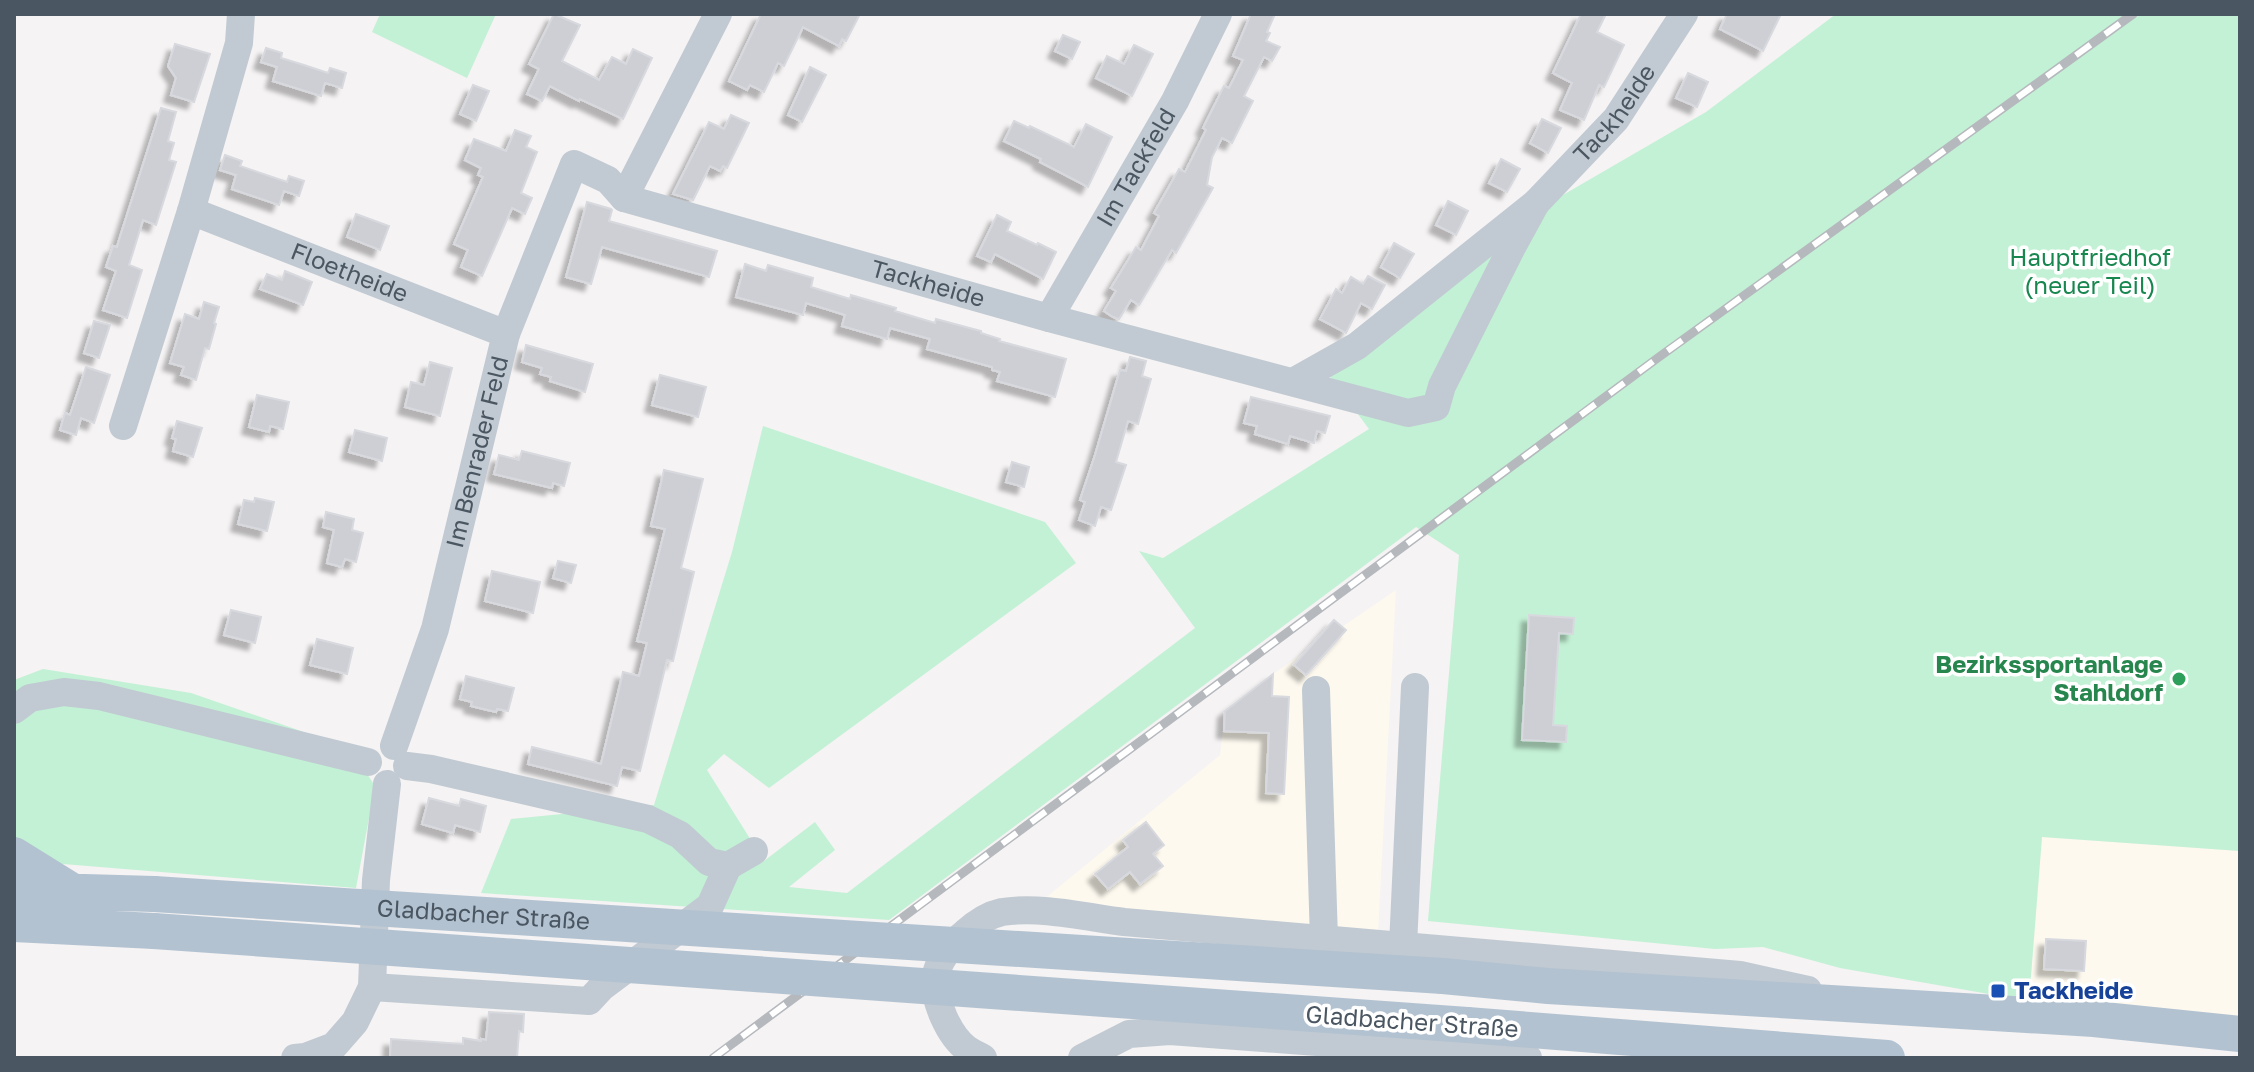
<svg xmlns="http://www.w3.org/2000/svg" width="2254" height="1072" font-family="'Golos Text',sans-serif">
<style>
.commercial{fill:#fdf9ef}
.green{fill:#c3f1d5;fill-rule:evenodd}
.building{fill:#cdcfd5;stroke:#d7d9de;stroke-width:2;filter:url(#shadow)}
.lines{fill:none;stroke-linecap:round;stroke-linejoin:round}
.minor{stroke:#c1cad2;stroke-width:28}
.major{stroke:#b3c2d1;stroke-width:36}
.rail-casing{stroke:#b5b8bd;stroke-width:9}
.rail{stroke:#fff;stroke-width:6;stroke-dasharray:18;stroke-linecap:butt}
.major-bridge{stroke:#b3c2d1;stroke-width:36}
.leisure-dot{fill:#2e9e5b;stroke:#fff;stroke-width:3}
.transit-dot{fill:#1a4fb4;stroke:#fff;stroke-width:3}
.labels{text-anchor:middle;stroke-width:7;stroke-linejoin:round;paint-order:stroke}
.street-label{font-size:24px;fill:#4a5661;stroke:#fff}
.park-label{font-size:24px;fill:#17864f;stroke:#fff}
.leisure-label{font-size:24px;font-weight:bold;fill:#27864d;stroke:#fff;text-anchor:end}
.transit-label{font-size:24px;font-weight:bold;fill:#164399;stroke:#fff;text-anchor:start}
</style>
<defs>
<filter id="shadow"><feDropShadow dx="-7" dy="7" stdDeviation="2" flood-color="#0004"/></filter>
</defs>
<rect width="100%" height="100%" fill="#f5f3f3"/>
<path class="commercial" d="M1396,590L1378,934L1043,900L1220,755L1225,711L1273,674Z
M2042,837L2240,851V1022L2029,1001Z"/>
<path class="green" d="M380,14H496L467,78L372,32Z
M1836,14H2240V851L2042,837L2029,1001L1840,968L1763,947L1715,949L1428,921L1459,555L1416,527L889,920L481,893L511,819L654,805L732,552L763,426L1045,522L1076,563L769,788L724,754L707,770L764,861L815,822L835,850L789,887L847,893L1195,628L1139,551L1163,558L1369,429L1322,366L1556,199L1706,112ZM1530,615L1574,618L1573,634L1559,633L1553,725L1567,726L1566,742L1522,739Z
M43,669L191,693L350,748L375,786L356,888L14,860V680Z"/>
<path class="building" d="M554,14L580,25L562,61L599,80L612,57L626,64L633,49L652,58L623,119L580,99L579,101L550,86L542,101L527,94L539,69L529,64Z
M761,14H860L846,41L842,39L839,46L803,27L784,66L778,63L764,92L750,85L747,90L729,81Z
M1251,14H1275L1267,32L1270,33L1266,41L1280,47L1272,61L1264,57L1244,96L1253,101L1232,143L1222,138L1212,157L1207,185L1213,188L1176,253L1172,250L1139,305L1131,300L1119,319L1113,317L1104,311L1116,291L1111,288L1136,247L1141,250L1159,216L1154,213L1179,169L1185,172L1206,130L1203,128L1224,86L1229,88L1243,60L1233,56Z
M1581,14H1606L1597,32L1624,45L1604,87L1599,85L1584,120L1560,110L1572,83L1553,73Z
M1727,14H1781L1763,51L1720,29Z
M1063,35L1080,42L1072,59L1055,51Z
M175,44L210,54L194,102L171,95L176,78L168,66Z
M1134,45L1153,54L1132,96L1096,78L1107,56L1124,64Z
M266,48L282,53L281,58L304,65L328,73L330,68L346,73L342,88L325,83L321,96L273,81L277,67L261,62Z
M810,67L826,75L802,122L788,115Z
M1688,73L1708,82L1697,107L1676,98Z
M473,85L489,91L476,121L460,114Z
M161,108L176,112L168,141L174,143L169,160L176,162L156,225L143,220L129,265L142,270L127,318L103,310L116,271L106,267L113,246L117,247L119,240Z
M731,115L749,123L727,168L723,166L720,171L710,166L693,200L673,194L709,122L724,129Z
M1542,119L1561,128L1548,153L1530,143Z
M1014,121L1029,128L1030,126L1074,147L1086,124L1112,137L1088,187L1040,162L1041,159L1004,141Z
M515,130L531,136L526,147L537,152L521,193L532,198L525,214L512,208L482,276L461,267L468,250L454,244L483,177L478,175L481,168L465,160L474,139L506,151Z
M225,155L242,161L240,166L287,182L289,176L304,181L299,196L284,191L279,205L232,189L236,175L220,170Z
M1501,159L1520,169L1507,192L1489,183Z
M1448,201L1468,211L1456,235L1436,225Z
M587,202L611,209L612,210L609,221L717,251L709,277L602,247L591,284L566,277Z
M356,214L389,226L380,250L347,237Z
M997,215L1011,222L1007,231L1037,245L1038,243L1056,252L1043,279L995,254L991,262L977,256Z
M1394,243L1414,254L1400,278L1381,267Z
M745,264L766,271L768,265L813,278L811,287L850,299L851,295L896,308L895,311L935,323L936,319L981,331V333L1000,339L999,341L1066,359L1055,397L997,381L1000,372L992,370V367L927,349L930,339L890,328L887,339L842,326L845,315L826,309L806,303L803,315L736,297Z
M285,271L312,282L303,305L260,289L267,274L282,280Z
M1368,276L1385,285L1372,309L1361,303L1346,333L1320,319L1336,289L1342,293L1351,277L1363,284Z
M204,302L219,307L214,323L216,324L209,349L205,348L196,380L181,375L184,367L170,363L185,314L199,319Z
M94,321L110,325L99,358L84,353Z
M526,345L593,364L585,392L550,381L551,377L540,374L542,368L522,362Z
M1130,357L1146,361L1142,376L1151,379L1138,424L1128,421L1116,462L1126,465L1111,510L1101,507L1095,526L1079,520L1085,502L1080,500L1095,455L1120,370L1126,371Z
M430,362L452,368L440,416L405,407L411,382L424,385Z
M86,367L110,375L94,423L81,418L76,435L60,430L65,413L70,415Z
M660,375L706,387L698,417L652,405Z
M257,395L289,402L283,429L270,426L269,432L249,427Z
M1251,397L1330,416L1325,433L1317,431L1314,443L1290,436L1288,444L1255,434L1257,426L1244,423Z
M177,421L202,428L193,457L173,451L176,439L172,438Z
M355,430L387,438L382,461L349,452Z
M522,451L570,463L564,486L553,483L552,488L494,474L499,455L519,460Z
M1012,462L1029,467L1024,487L1006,482Z
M664,470L703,479L681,568L694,572L673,661L667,660L640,771L622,767L617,786L528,764L532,747L601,764L623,672L639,676L647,643L637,641L665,529L651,526Z
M255,498L274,502L267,531L238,524L244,500L254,502Z
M326,512L354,519L352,530L363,533L356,562L345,559L342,567L327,563L334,530L323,527Z
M558,561L576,565L571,583L553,578Z
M492,571L540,582L533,613L485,601Z
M231,610L261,617L255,643L224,635Z
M1529,615L1574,618L1573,634L1559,633L1553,725L1567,726L1566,742L1522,740Z
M1334,620L1346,630L1306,675L1294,665Z
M317,639L353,648L347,674L310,665Z
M1273,674L1272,696L1289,697L1284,794L1266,793L1269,733L1224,731L1225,711Z
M466,676L514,688L508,711L497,709L496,712L471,706L472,702L460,699Z
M429,798L459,806L461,799L486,806L480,832L455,825L453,833L422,824Z
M1146,822L1164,845L1153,854L1163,866L1140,884L1130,872L1108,889L1095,874L1128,847L1123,840Z
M2046,939L2086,941L2084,971L2044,969Z
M489,1012L524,1014L523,1032L519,1031L517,1058H390L391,1039L463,1044V1038L481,1041V1039L486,1040Z"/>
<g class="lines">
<g class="minor">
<path d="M624,198L718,14"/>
<path id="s1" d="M191,211L506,334"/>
<path id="s2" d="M1049,318L1175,101L1218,14"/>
<path id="s3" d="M1293,382L1357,346L1536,203L1616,119L1684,14"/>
<path d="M123,426L191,211L239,43L241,14"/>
<path d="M1316,690L1324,939"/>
<path d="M14,710L30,698L64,692L99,696L368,762"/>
<path id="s4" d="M394,746L435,629L506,334L574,164L608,180L624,198L1049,318L1408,413L1436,407L1442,386L1512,247L1536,203"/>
<path d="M407,766L431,769L648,819L680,835L709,862L728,866L754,851"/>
<path d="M1403,946L1415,687"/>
<path d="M372,987L589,1001L602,987L710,906L728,866"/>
<path d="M295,1058L305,1057L334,1046L355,1022L372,987L376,880L387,784"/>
<path d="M983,1058C978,1055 972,1053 967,1049C949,1036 934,1001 935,979C937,962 952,943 965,933C975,924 988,915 1002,912C1041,906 1085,917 1124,922L1740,975L1808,990"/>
<path d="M1082,1058L1129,1034L1170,1031L1528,1058"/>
</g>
<path class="major" d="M14,855L72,891
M14,890L154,894
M14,924L154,931
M1443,976L1548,986L2094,1019L2240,1034
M1467,1025L1887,1058"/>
<g class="rail-casing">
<path id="rail" d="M713,1058L1659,357L2133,14"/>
</g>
<use href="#rail" class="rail"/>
<g class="major-bridge">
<path id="s5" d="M154,894L1443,976"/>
<path d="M154,931L1467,1025"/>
</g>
</g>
<circle class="leisure-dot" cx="2179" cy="679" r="8"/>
<rect class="transit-dot" x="1990" y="983" width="16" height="16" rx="4"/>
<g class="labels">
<g class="street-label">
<text dy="8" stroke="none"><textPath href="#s3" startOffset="422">Tackheide</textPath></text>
<text dy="8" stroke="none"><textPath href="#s2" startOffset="174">Im Tackfeld</textPath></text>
<text dy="8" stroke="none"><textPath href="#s1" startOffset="170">Floetheide</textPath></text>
<text dy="8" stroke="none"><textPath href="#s4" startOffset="988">Tackheide</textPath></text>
<text dy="8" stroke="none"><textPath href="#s4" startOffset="306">Im Benrader Feld</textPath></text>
<text dy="8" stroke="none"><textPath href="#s5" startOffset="330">Gladbacher Straße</textPath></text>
<text transform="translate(1412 1022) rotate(4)" y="8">Gladbacher Straße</text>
</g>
<g class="park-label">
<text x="2090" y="266">Hauptfriedhof<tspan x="2090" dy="28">(neuer Teil)</tspan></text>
</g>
<g class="leisure-label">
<text x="2163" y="673">Bezirkssportanlage<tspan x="2163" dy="28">Stahldorf</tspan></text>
</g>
<g class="transit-label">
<text x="2014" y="999">Tackheide</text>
</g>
</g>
<rect width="2254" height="1072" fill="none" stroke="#4a5661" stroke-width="32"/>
</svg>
